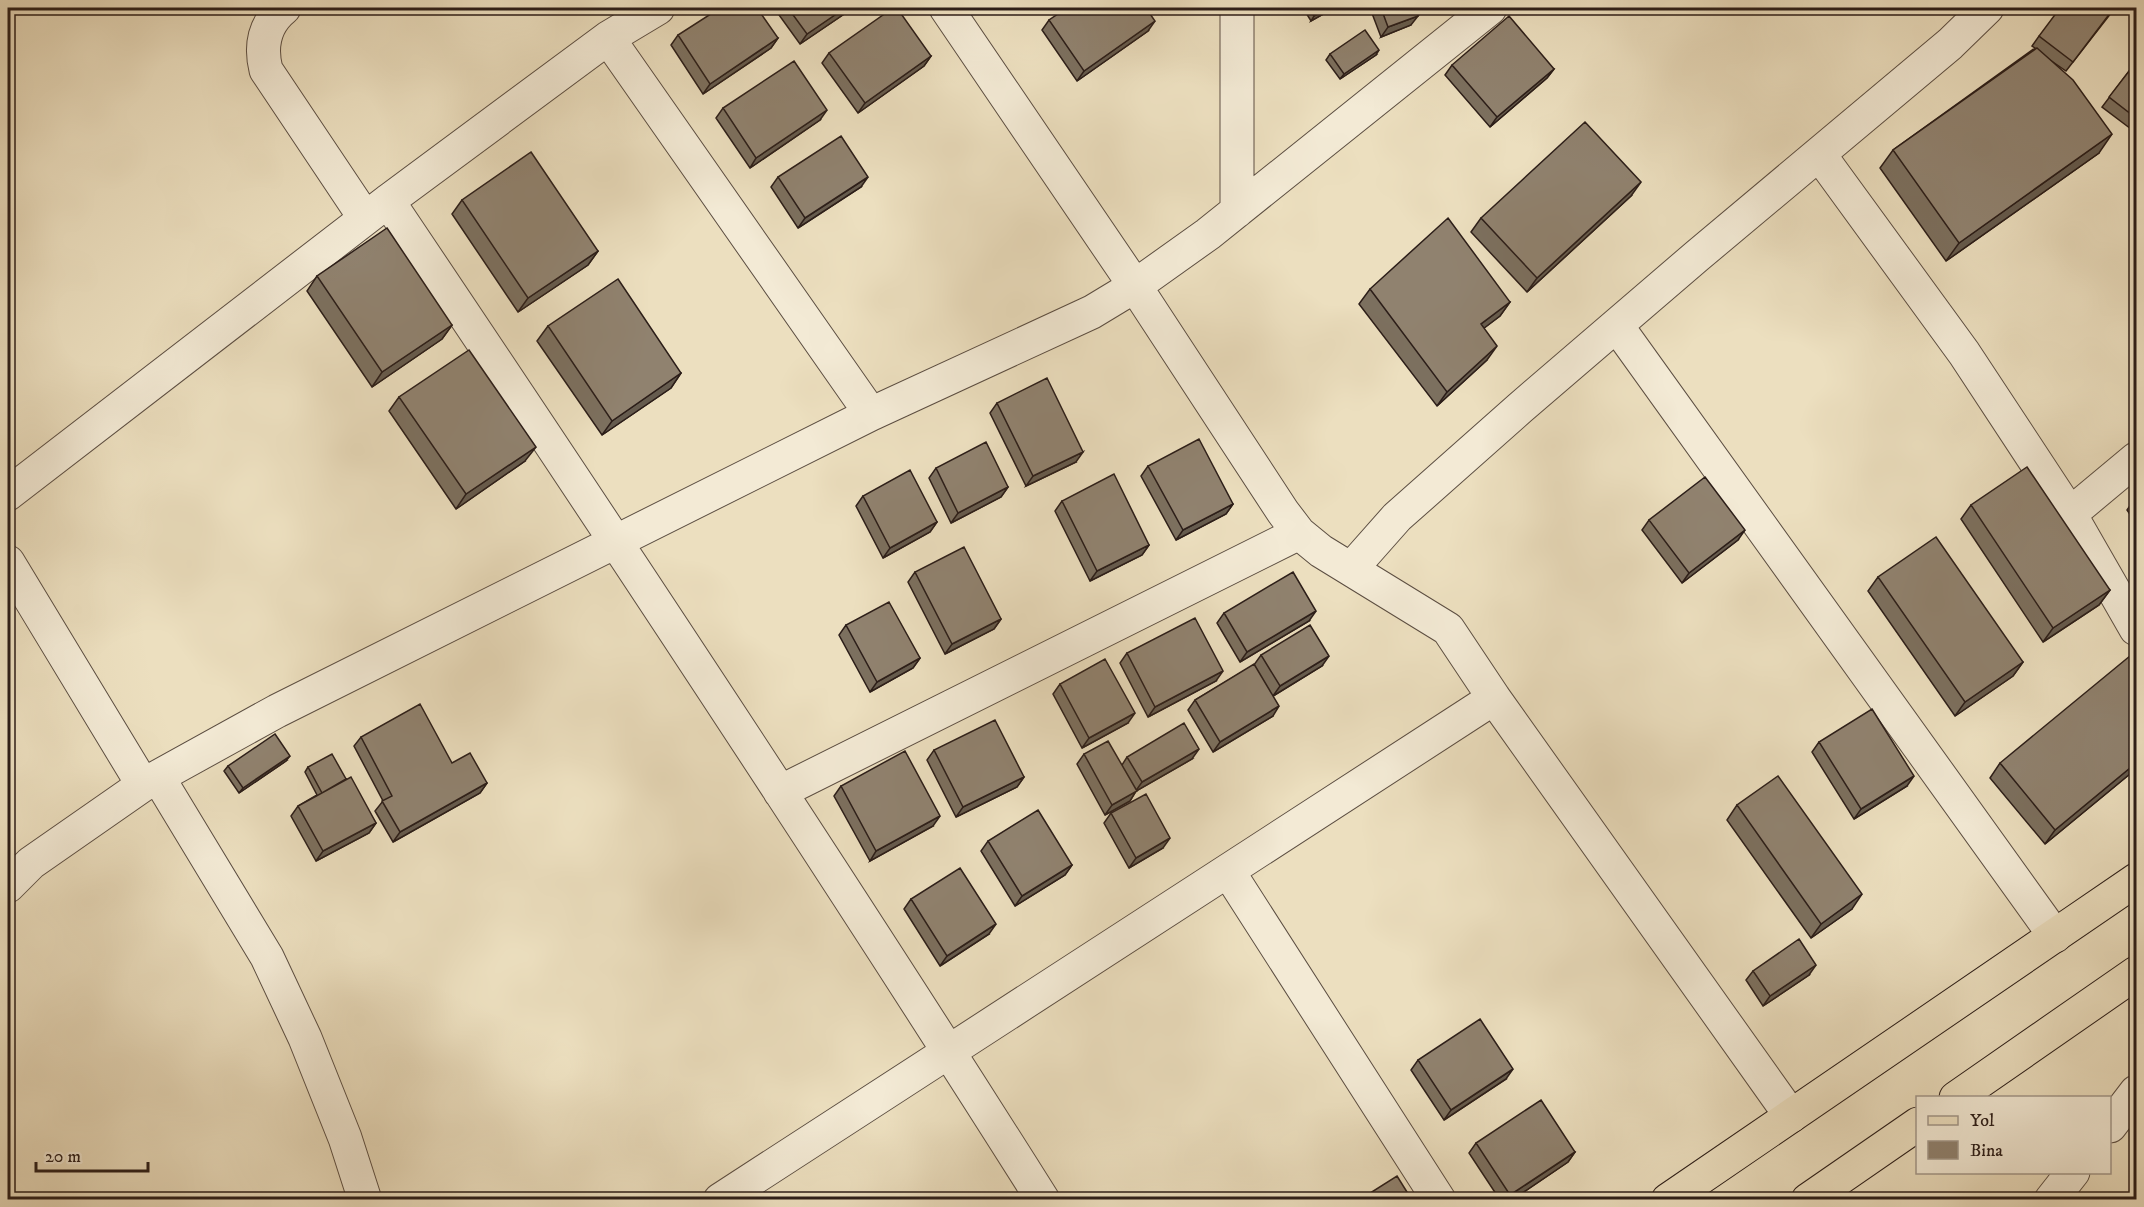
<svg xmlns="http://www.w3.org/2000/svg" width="2144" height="1207" font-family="'IM FELL DW Pica',serif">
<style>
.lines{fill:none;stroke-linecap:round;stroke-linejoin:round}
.minor-casing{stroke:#5c4e42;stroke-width:35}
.tertiary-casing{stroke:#5c4e42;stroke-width:35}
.primary-casing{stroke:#2c1e19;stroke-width:35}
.minor{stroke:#f3ead5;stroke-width:33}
.tertiary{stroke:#f3ead5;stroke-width:33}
.primary{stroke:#ecdfbf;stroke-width:33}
.wall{fill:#7c705f;stroke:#2c1e19;stroke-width:1.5}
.shaded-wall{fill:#655b4e;stroke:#2c1e19;stroke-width:1.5}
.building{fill:#90826f;stroke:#2c1e19;stroke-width:1.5}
</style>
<rect width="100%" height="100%" fill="#ecdfbf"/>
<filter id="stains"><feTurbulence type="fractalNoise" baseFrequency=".00333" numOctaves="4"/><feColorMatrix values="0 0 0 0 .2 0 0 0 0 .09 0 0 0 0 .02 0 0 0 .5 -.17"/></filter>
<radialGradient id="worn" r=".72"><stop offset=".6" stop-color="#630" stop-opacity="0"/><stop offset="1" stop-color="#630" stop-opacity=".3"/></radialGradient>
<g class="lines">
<g class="minor-casing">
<path id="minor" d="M284,8C264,24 260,46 266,70L365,218
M946,8L1135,286L1283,512L1299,533L1321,551L1448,629L1494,698L1791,1116
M1237,8V211
M608,38L871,414
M1819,154L1964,353L2070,514L2136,629
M388,201C610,531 830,863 1043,1200
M1617,326L2055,936
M8,494L388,201L608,38L658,8
M2070,514L2136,459
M8,562L143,785
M1351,569L1397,517L1520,408L1697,256L1950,44L1987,8
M158,777L267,957L305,1038L345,1138L365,1200
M780,792L1299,533
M1228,871L1439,1200
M8,886L31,863L143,785L277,711L871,414L1092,312L1135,286L1208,234L1490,8
M720,1200L1494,698"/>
</g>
<g class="tertiary-casing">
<path id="tertiary" d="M2110,1126L2136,1092
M2051,1200L2073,1172"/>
</g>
<g class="primary-casing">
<path id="primary" d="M1956,1098L2136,973
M1668,1200L2136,880
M1808,1200L1918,1124"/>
</g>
<use href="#minor" class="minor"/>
<use href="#tertiary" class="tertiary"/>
<use href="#primary" class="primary"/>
</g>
<path class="wall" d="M774,8H853L800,44Z
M1303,8H1334L1311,21Z
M1370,8H1415L1411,25L1381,37Z
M2115,8L2066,71L2050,60L2099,153L1946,261L1880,168L1893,150L2035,48L2032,46L2039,36Z
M1049,20L1148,31L1077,81L1042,30Z
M678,35L778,38L771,48L703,94L671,45Z
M829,53L931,56L924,66L858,113L822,63Z
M1330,54L1376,55L1340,79L1326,60Z
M2136,62V121L2131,129L2102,107Z
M1452,65L1554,69L1547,78L1490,127L1445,75Z
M723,108L820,120L750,168L716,118Z
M778,177L861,187L798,228L771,187Z
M1631,196L1527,292L1471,232L1481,218Z
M462,200L598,251L588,265L518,312L452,214Z
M317,276L452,325L442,339L372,387L307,291Z
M1370,289L1510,302L1500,316L1484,328L1487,360L1437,406L1359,304Z
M548,326L681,373L671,388L602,435L537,341Z
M399,397L525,461L456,509L389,411Z
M997,403L1076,462L1026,486L990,413Z
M1148,466L1233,504L1226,514L1176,540L1141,476Z
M936,468L1008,487L1001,497L951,523L929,478Z
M863,496L937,522L930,532L883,558L856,506Z
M2136,498V523L2127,510L2134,500Z
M1062,501L1149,545L1142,555L1090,581L1055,511Z
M1971,505L2110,590L2099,605L2043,642L1961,519Z
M1649,520L1738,540L1682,583L1642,530Z
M915,572L1001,619L994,629L945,654L908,582Z
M1878,577L2023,662L2013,676L1955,716L1868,591Z
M1224,613L1309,621L1240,662L1217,623Z
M846,625L920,658L913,668L870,692L839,635Z
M1127,653L1216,681L1148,717L1120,663Z
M1261,655L1322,666L1273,696V716L1213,752L1188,710L1195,700L1254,665Z
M1060,684L1128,723L1082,748L1053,694Z
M361,737L452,763L487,783L480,793L393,842L375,811L383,801L354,746Z
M1819,742L1907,786L1854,819L1812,752Z
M934,750L1024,777L1017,787L956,817L927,760Z
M1084,754L1122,765L1127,757L1192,759L1136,791L1130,801L1105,815L1077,764Z
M286,761L239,793L224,771L228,766Z
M2000,763L2136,769L2045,844L1990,778Z
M308,767L346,779L376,823L369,833L316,861L291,816L298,806L317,795L305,772Z
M841,786L933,826L870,861L834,796Z
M1737,805L1852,909L1811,938L1727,820Z
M1111,813L1163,848L1129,868L1104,823Z
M988,841L1072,865L1065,875L1015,906L981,851Z
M911,899L989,934L940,966L904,909Z
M1753,971L1809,975L1763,1006L1746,980Z
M1418,1060L1506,1079L1444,1120L1411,1070Z
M1476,1143L1575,1152L1568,1162L1512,1200H1500L1469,1153Z"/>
<path class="shaded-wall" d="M845,8H853L800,44L807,34Z
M1329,8H1334L1311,21L1314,16Z
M1418,16L1411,25L1381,37L1388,27Z
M1155,21L1148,31L1077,81L1084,71Z
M778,38L771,48L703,94L710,84Z
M1379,50L1376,55L1340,79L1344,74Z
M931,56L924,66L858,113L865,103Z
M1554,69L1547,78L1490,127L1497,117Z
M827,110L820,120L750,168L756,158Z
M2112,134L2099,153L1946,261L1959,243Z
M868,177L861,187L798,228L805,218Z
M1641,182L1631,196L1527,292L1537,278Z
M598,251L588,265L518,312L528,298Z
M1510,302L1500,316L1471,338L1481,324Z
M452,325L442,339L372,387L382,372Z
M1497,346L1487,360L1437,406L1447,392Z
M681,373L671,388L602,435L612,421Z
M536,447L525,461L456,509L466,494Z
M1083,452L1076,462L1026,486L1033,476Z
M1008,487L1001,497L951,523L958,513Z
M1233,504L1226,514L1176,540L1183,530Z
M937,522L930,532L883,558L890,548Z
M1745,530L1738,540L1682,583L1689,573Z
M1149,545L1142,555L1090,581L1097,571Z
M2110,590L2099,605L2043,642L2053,628Z
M1316,611L1309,621L1240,662L1247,652Z
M1001,619L994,629L945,654L952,644Z
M1329,656L1322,666L1273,696L1280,686Z
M920,658L913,668L870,692L877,682Z
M2023,662L2013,676L1955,716L1965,702Z
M1223,671L1216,681L1148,717L1155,707Z
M1279,706L1273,716L1213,752L1220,742Z
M1135,713L1128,723L1082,748L1089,738Z
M1199,749L1192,759L1136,791L1130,801L1105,815L1112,805L1135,792L1142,782Z
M290,756L286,761L239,793L243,788Z
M2136,763V769L2045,844L2055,830Z
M1914,776L1907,786L1854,819L1861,809Z
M1024,777L1017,787L956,817L963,807Z
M487,783L480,793L393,842L400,832Z
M940,816L933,826L870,861L876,851Z
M376,823L369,833L316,861L323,851Z
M1170,838L1163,848L1129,868L1136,858Z
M1072,865L1065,875L1015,906L1022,896Z
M1862,894L1852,909L1811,938L1821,924Z
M996,924L989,934L940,966L947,956Z
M1816,965L1809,975L1763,1006L1770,996Z
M1513,1069L1506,1079L1444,1120L1451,1110Z
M1575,1152L1568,1162L1512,1200H1507L1510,1195Z"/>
<path class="building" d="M720,8H757L778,38L710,84L678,35Z
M788,8H845L807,34Z
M893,8H897L931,56L865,103L829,53Z
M1067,8H1146L1155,21L1084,71L1049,20Z
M1309,8H1329L1314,16Z
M1381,8H1415L1418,16L1388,27Z
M2060,8H2114L2073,62L2039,36Z
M1509,16L1554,69L1497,117L1452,65Z
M1365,30L1379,50L1344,74L1330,54Z
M2037,48L2073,80L2112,134L1959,243L1893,150Z
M794,61L827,110L756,158L723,108Z
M2136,62V118L2109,97Z
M1585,122L1641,182L1537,278L1481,218Z
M841,136L868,177L805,218L778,177Z
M531,152L598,251L528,298L462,200Z
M1448,218L1510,302L1481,324L1497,346L1447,392L1370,289Z
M387,228L452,325L382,372L317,276Z
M618,279L681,373L612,421L548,326Z
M469,350L536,447L466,494L399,397Z
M1047,378L1083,452L1033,476L997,403Z
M1199,439L1233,504L1183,530L1148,466Z
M986,442L1008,487L958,513L936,468Z
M2027,467L2110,590L2053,628L1971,505Z
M910,470L937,522L890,548L863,496Z
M1114,474L1149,545L1097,571L1062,501Z
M1705,477L1745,530L1689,573L1649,520Z
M1936,537L2023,662L1965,702L1878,577Z
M964,547L1001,619L952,644L915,572Z
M1293,572L1316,611L1247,652L1224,613Z
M889,602L920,658L877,682L846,625Z
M1195,618L1223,671L1155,707L1127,653Z
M1310,625L1329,656L1280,686L1261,655Z
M2136,651V763L2055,830L2000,763Z
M1105,659L1135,713L1089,738L1060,684Z
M1254,664L1279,706L1220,742L1195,700Z
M420,704L452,763L470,753L487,783L400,832L382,801L392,796L361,737Z
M1872,709L1914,776L1861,809L1819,742Z
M995,720L1024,777L963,807L934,750Z
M1184,723L1199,749L1142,782L1127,757Z
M275,734L290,756L243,788L228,766Z
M1108,741L1137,791L1112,805L1084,754Z
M905,751L940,816L876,851L841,786Z
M332,754L346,779L322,793L308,767Z
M1778,776L1862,894L1821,924L1737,805Z
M351,777L376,823L323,851L298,806Z
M1146,794L1170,838L1136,858L1111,813Z
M1038,810L1072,865L1022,896L988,841Z
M960,868L996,924L947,956L911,899Z
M1799,939L1816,965L1770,996L1753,971Z
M1480,1019L1513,1069L1451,1110L1418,1060Z
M1541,1100L1575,1152L1510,1195L1476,1143Z
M1397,1176L1412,1200H1359Z"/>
<rect width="2144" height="1207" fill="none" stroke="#ecdfbf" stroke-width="30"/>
<rect x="9" y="9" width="2126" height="1189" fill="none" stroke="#2c1e19" stroke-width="3"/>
<rect x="15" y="15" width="2114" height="1177" fill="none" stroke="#2c1e19" stroke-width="1.5"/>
<rect x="1916" y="1096" width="195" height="78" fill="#f3ead5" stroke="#a3988a" stroke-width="1.5"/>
<rect x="1928" y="1116" width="30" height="9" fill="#ecdfbf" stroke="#a3988a" stroke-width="1.5"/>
<text x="1970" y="1126" font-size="18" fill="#2c1e19">Yol</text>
<rect x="1928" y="1141" width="30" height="18" fill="#90826f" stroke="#a3988a" stroke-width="1.5"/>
<text x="1970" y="1156" font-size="18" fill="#2c1e19">Bina</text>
<path d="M36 1162v9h112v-9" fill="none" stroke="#2c1e19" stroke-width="3"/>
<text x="45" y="1162" font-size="18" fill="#2c1e19" stroke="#f3ead5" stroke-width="4.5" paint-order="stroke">20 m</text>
<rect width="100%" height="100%" filter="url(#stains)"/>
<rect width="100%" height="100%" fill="url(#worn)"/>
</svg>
